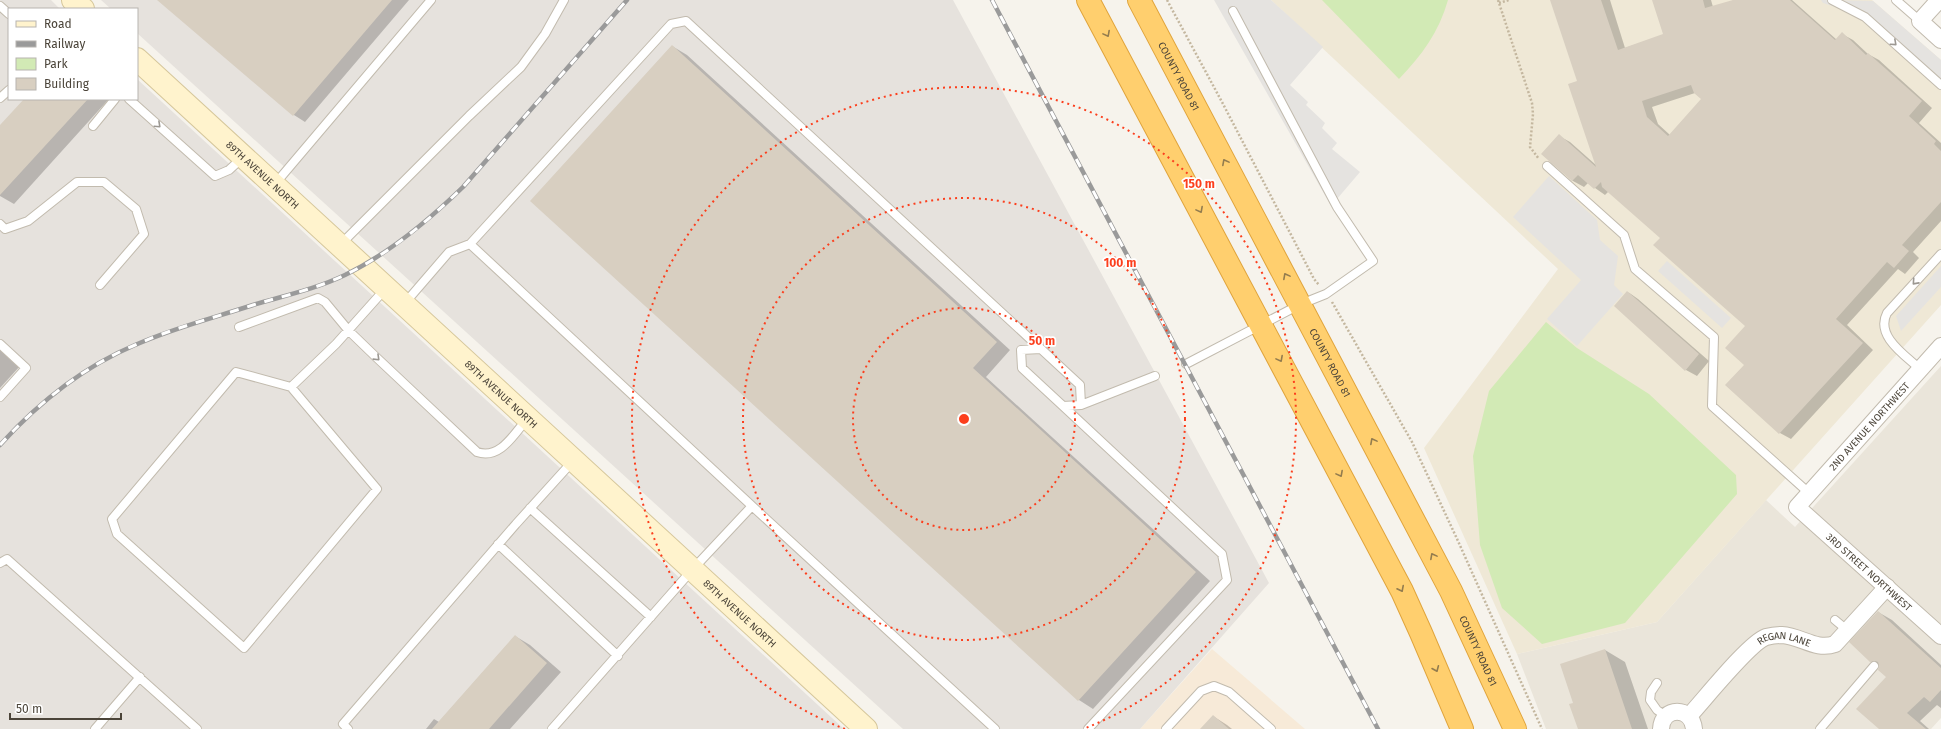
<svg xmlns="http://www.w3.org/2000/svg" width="1941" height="729" font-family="'Fira Sans',sans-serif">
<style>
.residential{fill:#eae5da}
.commercial{fill:#f7ead8}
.industrial{fill:#e6e2dd}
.education{fill:#efe8d6}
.green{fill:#d2eab5}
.parking{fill:#e5e3e0}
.shadow{fill:#0003;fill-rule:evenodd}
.building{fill:#d8cfc1;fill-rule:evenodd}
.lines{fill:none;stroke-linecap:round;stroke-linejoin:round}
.lane-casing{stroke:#c2bbae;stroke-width:10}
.street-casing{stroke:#c2bbae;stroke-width:18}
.secondary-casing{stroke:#d6c79b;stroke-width:24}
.highway-casing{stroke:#e0a43c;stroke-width:24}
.path{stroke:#c4b79f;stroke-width:2.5;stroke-dasharray:2 2;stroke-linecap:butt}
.lane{stroke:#fff;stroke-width:8}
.street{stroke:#fff;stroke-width:16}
.secondary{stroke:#fff3cd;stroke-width:22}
.highway{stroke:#ffcf6e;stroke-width:22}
.rail-casing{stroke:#9a9a9a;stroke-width:4.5}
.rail{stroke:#fff;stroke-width:3;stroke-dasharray:9;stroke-linecap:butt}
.oneway{stroke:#937c4e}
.oneway2{stroke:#9c9892}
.ring{fill:none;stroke:#fc3f1d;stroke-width:2;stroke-dasharray:2 4}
.labels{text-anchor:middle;stroke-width:3.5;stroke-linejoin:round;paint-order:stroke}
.street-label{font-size:10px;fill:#4b4439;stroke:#fff}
.centre{fill:#fc3f1d;stroke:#fff;stroke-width:2}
.ring-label{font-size:12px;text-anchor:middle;font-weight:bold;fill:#fc3f1d;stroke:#fff;stroke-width:3.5;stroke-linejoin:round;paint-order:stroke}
</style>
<rect width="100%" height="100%" fill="#f6f3ec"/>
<path class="residential" d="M1941,366V718L1931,729H1546L1517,654L1657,622L1766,500L1795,527Z"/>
<path class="commercial" d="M1212,649L1305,729H1140Z"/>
<path class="industrial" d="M0,0H51L60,9H9V99H137V79L844,729H0Z
M101,0H953L1269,583L1140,729H903L137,33V9H111Z"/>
<path class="education" d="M1271,0H1872L1941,60V305L1657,622L1517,654L1424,448L1558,269Z"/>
<path class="green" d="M1322,0H1448C1439,32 1422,55 1399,79Z
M1546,322L1577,348L1649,394L1736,475L1737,494L1625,623L1542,644L1502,608L1480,545L1473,456L1489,391Z"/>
<path class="parking" d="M1214,0H1271L1323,47L1290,85L1308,102L1306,105L1325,123L1322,128L1337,143L1332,149L1360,172L1331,206Z
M1821,0L1873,1L1941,60V89L1864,20L1845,10L1823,3Z
M1549,176L1597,220L1600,240L1618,256L1614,285L1623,294L1577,346L1547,319L1581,280L1513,217Z
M1667,261L1731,318L1722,328L1658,271Z
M1941,266V287L1901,331L1896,316Z"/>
<path class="shadow" d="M159,0H409L305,122L294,115Z
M1551,0H1610L1625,48L1664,35L1653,0H1711L1713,7L1735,0H1792L1837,40L1842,34L1853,40L1868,54L1879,60L1932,108L1919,123L1941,143V221L1913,252L1919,258L1905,274L1898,269L1847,325L1873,350L1791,439L1780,433L1726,385L1745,365L1746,326L1661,238L1609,191L1605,195L1588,183L1584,187L1573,181L1542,154L1559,136L1570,142L1596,165L1578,81ZM1695,93L1702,99L1670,135L1658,124L1652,107Z
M672,46L687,55L1010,350L986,377L1210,581L1093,709L1079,700L532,200Z
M25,99H107L108,100L14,204L0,196V127Z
M1628,292L1638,299L1709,361L1697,376L1686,370Z
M0,348L20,366L0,388Z
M1878,612L1892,620L1941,665V708L1937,705L1920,721L1929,729H1880L1887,677L1880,667L1871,661Z
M515,636L530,645L561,672L510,729H426L434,719L439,722Z
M1605,650L1625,662L1648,729H1579Z
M1213,716L1227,725L1232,729H1202Z"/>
<path class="building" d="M157,0H392L293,116Z
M1550,0H1601L1618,50L1663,34L1652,0H1703L1705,8L1733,0H1790L1835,40L1842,32L1866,55L1868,53L1922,101L1909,116L1936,141L1934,144L1941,151V202L1902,245L1909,251L1894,268L1887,262L1836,319L1863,343L1779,434L1725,385L1744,365L1725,348L1745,326L1653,245L1660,238L1602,187L1601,182L1594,189L1578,175L1572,181L1541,154L1559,134L1596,167L1568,84L1577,81ZM1691,85L1694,93L1701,99L1668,136L1647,117L1642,101Z
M672,45L997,342L973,368L1196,572L1078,701L530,201Z
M24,99H88L0,195V125Z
M1627,291L1699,354L1685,371L1614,306Z
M1878,611L1941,668V690L1930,702L1924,697L1907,713L1926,729H1879L1856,709L1886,677L1878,670L1879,667L1878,662L1875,661L1870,662L1849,642Z
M515,635L547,663L489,729H432Z
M1605,649L1632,729H1578L1569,704L1573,703L1560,664Z
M1213,715L1229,729H1200Z"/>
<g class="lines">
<g class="lane-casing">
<path id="lane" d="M1832,0L1865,17L1941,85
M1896,0L1920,21
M0,6L9,14
M0,98L9,90
M129,99L215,176L229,170L242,158
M93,126L115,99
M1547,166L1624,235L1635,269L1714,337L1712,406L1809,493
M275,184L431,0
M0,224L5,229L28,221L77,182H104L136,209L144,234L100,285
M341,244L469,116L521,67L545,34L564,0
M470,244L671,24L686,21L1041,349
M405,303L449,252L470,244L752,506
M239,327L318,298L325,302L349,331L377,358L477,452C500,460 514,434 527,419
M0,344L26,368L0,397
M1186,364L1301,304L1326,294L1373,261L1337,207L1233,11
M1920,369C1905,355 1875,336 1887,313L1941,254
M291,387L377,489L244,648L117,534L112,519L236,372L291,387L336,344L386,288
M1081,405L1080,385L1041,349L1021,350L1022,368L1063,406L1081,405L1155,376
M1063,406L1222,554L1227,580L1088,729
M530,508L651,617
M498,544L618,656
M0,563L7,559L197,729
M1835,620L1847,630
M1657,683L1651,692L1650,700L1657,710L1666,716
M95,729L140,677
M348,729L343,724L516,524L573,461
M552,729L692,570L752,506L995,729
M1166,729L1201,691L1214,686L1229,692L1271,729
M1820,729L1874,666"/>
</g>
<g class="street-casing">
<g id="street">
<path d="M1939,0L1920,21L1941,40"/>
<path id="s1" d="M1941,346L1797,507L1941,636"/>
<path id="s2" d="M1689,716C1704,700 1749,643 1766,637C1770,636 1778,635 1782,635C1801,636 1816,651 1835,644L1887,587"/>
<path d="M1661,729C1662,706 1692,706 1694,729"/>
</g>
</g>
<g class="secondary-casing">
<g id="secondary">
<path d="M73,0L83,9"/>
<path id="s3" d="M137,59L866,729"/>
</g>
</g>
<g class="highway-casing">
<g id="highway">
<path d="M1088,0L1402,591L1421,633L1462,729"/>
<path id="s4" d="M1139,0L1451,591L1515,729"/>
</g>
</g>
<path class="path" d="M1167,0L1222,102L1314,279L1319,285
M1498,0L1532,103L1533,114L1530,147L1539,159
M1499,3L1509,0
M1332,302L1412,442L1458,541L1542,729"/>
<use href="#lane" class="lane"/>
<use href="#street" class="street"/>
<use href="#secondary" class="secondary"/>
<use href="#highway" class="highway"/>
<g class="rail-casing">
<path id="rail" d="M992,0L1378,729
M0,445C38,403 83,367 135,345C173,328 213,318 253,305C283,296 316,289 345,275C390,253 428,221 463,187L627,0"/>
</g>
<use href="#rail" class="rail"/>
</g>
<defs><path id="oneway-chevron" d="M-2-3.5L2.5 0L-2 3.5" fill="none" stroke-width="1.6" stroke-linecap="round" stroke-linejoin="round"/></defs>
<g class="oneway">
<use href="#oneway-chevron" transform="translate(1107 34) rotate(62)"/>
<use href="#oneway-chevron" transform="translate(1225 162) rotate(-118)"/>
<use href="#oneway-chevron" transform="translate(1200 210) rotate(62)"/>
<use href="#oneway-chevron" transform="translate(1286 276) rotate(-118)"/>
<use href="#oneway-chevron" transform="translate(1280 359) rotate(62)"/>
<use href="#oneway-chevron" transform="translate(1373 441) rotate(-118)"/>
<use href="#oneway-chevron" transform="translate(1340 474) rotate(62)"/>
<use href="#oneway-chevron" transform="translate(1433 556) rotate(-118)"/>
<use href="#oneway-chevron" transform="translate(1401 589) rotate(63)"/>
<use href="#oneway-chevron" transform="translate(1436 669) rotate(67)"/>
</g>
<g class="oneway2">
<use href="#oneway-chevron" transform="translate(1894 43) rotate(42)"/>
<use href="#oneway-chevron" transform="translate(158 125) rotate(43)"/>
<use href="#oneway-chevron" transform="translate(1915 282) rotate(132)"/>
<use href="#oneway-chevron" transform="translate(377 358) rotate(44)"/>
</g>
<g class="ring">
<circle cx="964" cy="419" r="111"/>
<circle cx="964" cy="419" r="221"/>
<path d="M845 729A332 332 0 1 1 1083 729"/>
</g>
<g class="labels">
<g class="street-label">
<text dy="4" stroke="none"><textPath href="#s4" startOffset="86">COUNTY ROAD 81</textPath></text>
<text dy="4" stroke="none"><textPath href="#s3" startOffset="171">89TH AVENUE NORTH</textPath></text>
<text dy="4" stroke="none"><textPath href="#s4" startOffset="410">COUNTY ROAD 81</textPath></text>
<text dy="4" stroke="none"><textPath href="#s3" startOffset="495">89TH AVENUE NORTH</textPath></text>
<text transform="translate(1869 426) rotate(-48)" y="4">2ND AVENUE NORTHWEST</text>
<text dy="4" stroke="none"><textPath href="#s1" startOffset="313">3RD STREET NORTHWEST</textPath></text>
<text dy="4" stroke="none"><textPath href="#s3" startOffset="819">89TH AVENUE NORTH</textPath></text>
<text dy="4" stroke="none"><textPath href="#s2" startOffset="129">REGAN LANE</textPath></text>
<text dy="4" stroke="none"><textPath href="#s4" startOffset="734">COUNTY ROAD 81</textPath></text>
</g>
</g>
<circle cx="964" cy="419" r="6" class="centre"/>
<g class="ring-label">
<text x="1199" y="188">150 m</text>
<text x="1120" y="267">100 m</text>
<text x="1042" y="345">50 m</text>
</g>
<rect x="8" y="8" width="130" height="92" fill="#ffffff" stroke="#b7b4b0"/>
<rect x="16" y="21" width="20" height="6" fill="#fff3cd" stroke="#b7b4b0"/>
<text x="44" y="28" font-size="12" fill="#4b4439">Road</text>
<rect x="16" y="41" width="20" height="6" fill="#9a9a9a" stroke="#b7b4b0"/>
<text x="44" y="48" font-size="12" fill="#4b4439">Railway</text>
<rect x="16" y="58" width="20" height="12" fill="#d2eab5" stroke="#b7b4b0"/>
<text x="44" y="68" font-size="12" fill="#4b4439">Park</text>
<rect x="16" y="78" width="20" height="12" fill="#d8cfc1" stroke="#b7b4b0"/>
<text x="44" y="88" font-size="12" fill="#4b4439">Building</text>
<path d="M10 713v6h111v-6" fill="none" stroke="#4b4439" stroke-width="2"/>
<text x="16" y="713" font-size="12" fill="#4b4439" stroke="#ffffff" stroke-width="3" paint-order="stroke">50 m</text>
</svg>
